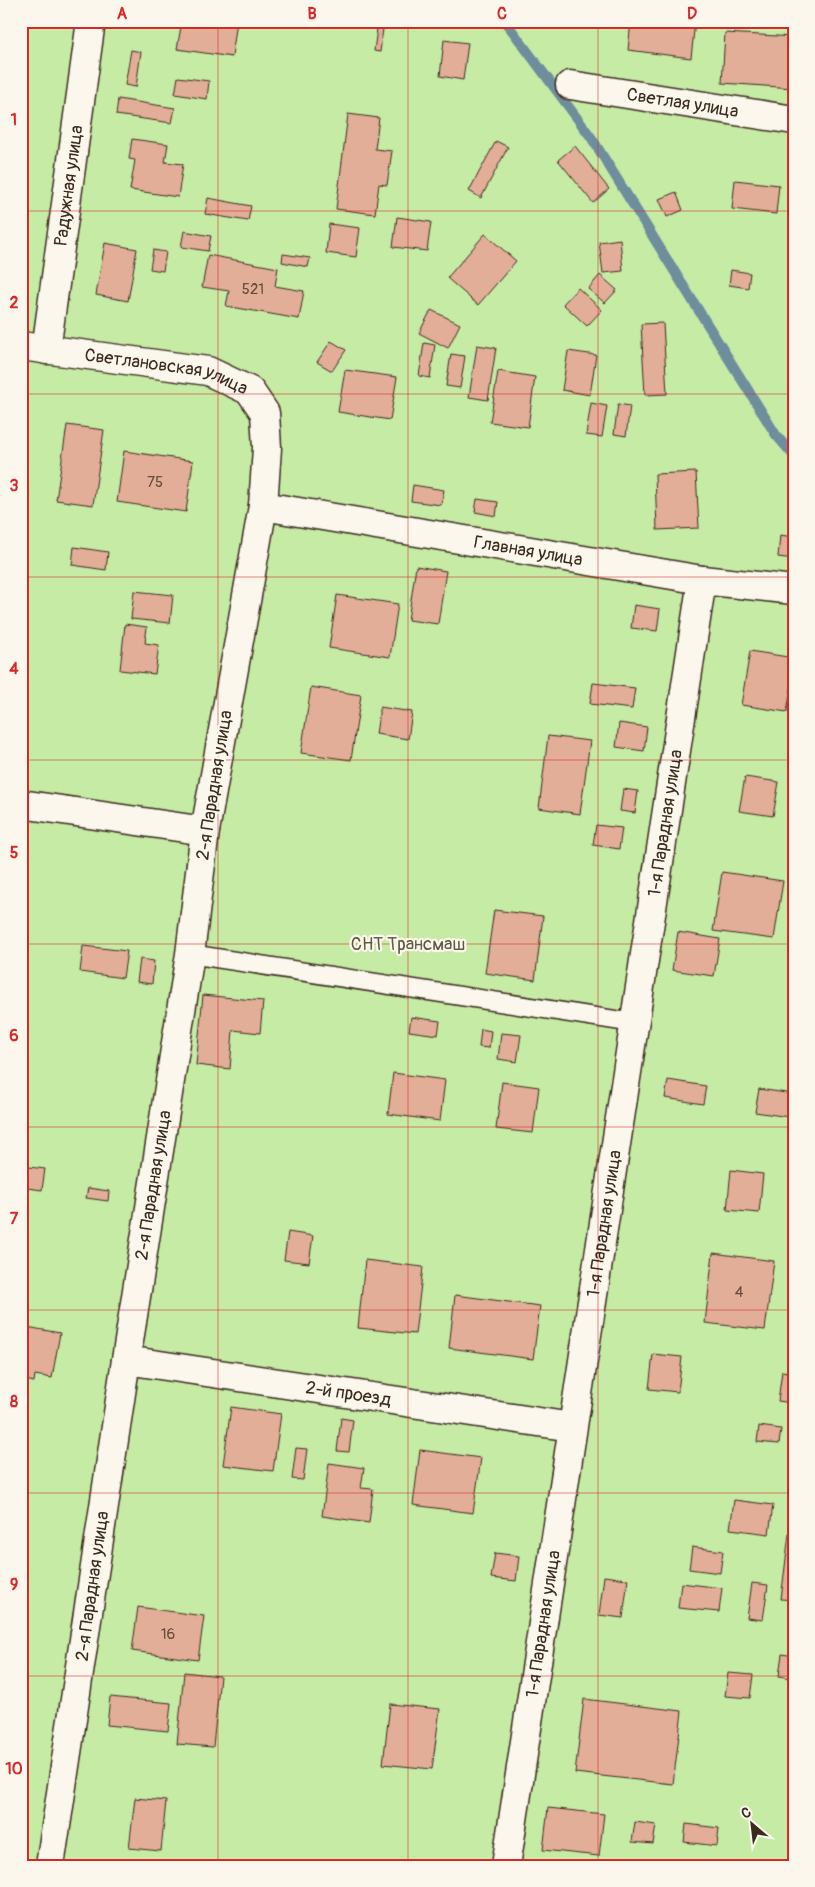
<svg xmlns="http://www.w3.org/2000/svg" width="815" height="1887" font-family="Pangolin,sans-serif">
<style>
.green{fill:#c5eba5;stroke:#808a62}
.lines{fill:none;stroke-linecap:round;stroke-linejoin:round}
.stream{stroke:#6e8d9d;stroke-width:10}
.building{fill:#e3ae97;stroke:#3b2a1e}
.service-casing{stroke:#3b2a1e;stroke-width:21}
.minor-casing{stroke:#3b2a1e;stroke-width:31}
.service{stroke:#fbf7ec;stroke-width:18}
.minor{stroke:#fbf7ec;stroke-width:28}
.grid{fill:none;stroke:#d62828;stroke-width:1;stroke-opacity:0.55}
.labels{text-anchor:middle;stroke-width:4.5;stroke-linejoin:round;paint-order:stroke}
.number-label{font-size:15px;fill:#654b3c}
.street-label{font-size:18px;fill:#3b2a1e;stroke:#fbf7ec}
.park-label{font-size:18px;fill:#5e5a40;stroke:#fbf7ec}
.neatline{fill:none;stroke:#d62828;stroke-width:2}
.grid-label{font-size:16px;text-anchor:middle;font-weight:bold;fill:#d62828}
</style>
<rect width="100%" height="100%" fill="#f6e8db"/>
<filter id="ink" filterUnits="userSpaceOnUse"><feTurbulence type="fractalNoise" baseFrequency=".02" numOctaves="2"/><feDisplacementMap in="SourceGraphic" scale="10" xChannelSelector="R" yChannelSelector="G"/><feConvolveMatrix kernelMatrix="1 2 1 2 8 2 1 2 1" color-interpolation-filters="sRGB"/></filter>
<g filter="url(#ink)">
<path class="green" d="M21,21H794V1866H21Z"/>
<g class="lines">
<path class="stream" d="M505,21L591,137L776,435L794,456"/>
</g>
<path class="building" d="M182,21H237L232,57L177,49Z
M378,21H384L380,52L374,51Z
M631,21H695L691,58L628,50Z
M725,33L794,37L793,88L722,83Z
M444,40L468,43L463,80L440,76Z
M131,50L141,52L136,87L125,85Z
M178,77L209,81L207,99L175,94Z
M118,99L175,108L172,123L116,115Z
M348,114L379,118L375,149L392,151L387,185L379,184L375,214L336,209Z
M132,139L168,144L165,162L183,164L178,197L130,190L135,160L129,159Z
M496,141L508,147L481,198L469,191Z
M575,146L609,189L593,203L558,160Z
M735,180L779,185L776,214L732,209Z
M676,192L683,210L667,217L659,199Z
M208,198L251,206L248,221L205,214Z
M397,217L431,222L427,251L393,247Z
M329,224L360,228L356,257L326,253Z
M184,231L211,236L208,251L181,247Z
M485,234L516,261L478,305L447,278Z
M620,239L623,271L603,273L599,242Z
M105,243L137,249L128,301L96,295Z
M153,250L166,252L163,271L150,269Z
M283,254L310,258L308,267L282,262Z
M208,255L278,268L275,286L304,291L299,319L226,306L229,291L202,287Z
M731,270L750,273L748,288L729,285Z
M600,275L617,290L605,303L588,289Z
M578,288L602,310L587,326L563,304Z
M431,310L460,324L448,348L419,333Z
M663,323L667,394L645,395L641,324Z
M331,341L346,350L332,371L317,362Z
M424,343L435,345L430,378L419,376Z
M477,345L496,348L488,400L469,397Z
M568,351L596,355L590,395L562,390Z
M451,354L465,356L460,388L446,386Z
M345,370L397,377L390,420L338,412Z
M498,371L535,377L528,427L490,422Z
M591,403L607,406L602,437L586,435Z
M618,404L630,406L626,436L614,434Z
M67,425L104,430L93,505L56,500Z
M124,451L193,461L186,512L117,502Z
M696,472L699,528L657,530L655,474Z
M413,485L444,490L441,505L411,501Z
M477,499L498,502L496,516L475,512Z
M780,535L794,537V559L778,557Z
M74,547L108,552L106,570L72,565Z
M416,566L446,571L438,624L408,620Z
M134,591L173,595L170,623L131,619Z
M337,595L398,604L390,657L329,648Z
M634,605L660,609L657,631L631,628Z
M125,624L147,627L145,643L159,645L155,674L120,670Z
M750,651L794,658V671L787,712L741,705Z
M593,683L635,688L632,709L590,704Z
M311,687L361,695L351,760L301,753Z
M380,707L412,712L408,739L376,734Z
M619,723L647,727L644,751L616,747Z
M548,736L590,741L580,814L539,808Z
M745,777L779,782L773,816L739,811Z
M623,789L638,791L635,813L620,811Z
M596,825L622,828L619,849L593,845Z
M722,872L783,881L774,939L713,931Z
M494,910L543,916L535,980L485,973Z
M678,932L720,939L714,976L672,970Z
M83,946L127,951L123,978L80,972Z
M140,959L154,961L152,984L137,982Z
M203,995L263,1001L260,1033L233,1030L230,1069L196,1065Z
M411,1017L440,1021L438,1035L409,1031Z
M481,1029L491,1031L489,1048L479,1047Z
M501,1033L521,1035L517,1062L498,1059Z
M393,1073L445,1080L440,1121L388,1114Z
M668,1080L706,1086L703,1104L665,1098Z
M502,1082L539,1087L533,1133L496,1129Z
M759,1089L793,1094L789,1117L755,1112Z
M21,1166L45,1169L42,1190L21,1187Z
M731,1170L763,1174L759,1213L727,1210Z
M88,1188L109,1191L108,1201L86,1198Z
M288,1232L313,1236L309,1263L284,1260Z
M713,1253L774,1261L765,1330L705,1323Z
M365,1260L423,1267L415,1334L358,1328Z
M455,1295L540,1306L533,1359L449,1348Z
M21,1326L60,1333L52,1378L35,1375L34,1382L21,1379Z
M653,1354L682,1357L678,1392L649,1389Z
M782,1371L794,1373L792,1403L778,1401Z
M231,1407L281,1414L273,1471L223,1465Z
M341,1418L353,1420L349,1452L337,1451Z
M759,1426L781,1429L779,1444L757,1442Z
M296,1448L307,1449L303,1480L292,1479Z
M420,1450L481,1458L473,1513L413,1505Z
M329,1463L364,1468L361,1488L373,1489L369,1523L322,1516Z
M734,1500L773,1505L769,1534L730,1529Z
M789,1534H794V1600L781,1599Z
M692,1547L723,1551L720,1573L689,1569Z
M495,1553L519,1556L516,1581L491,1578Z
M604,1576L628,1579L623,1618L599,1615Z
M681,1583L722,1588L719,1612L678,1608Z
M752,1583L768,1585L763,1620L747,1618Z
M138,1607L204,1616L198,1660L132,1651Z
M782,1654L794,1656L791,1678L779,1676Z
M184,1672L220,1676L213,1747L177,1744Z
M728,1673L753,1675L750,1698L725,1696Z
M110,1697L171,1703L168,1731L107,1725Z
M584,1699L682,1711L673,1784L575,1773Z
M390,1704L440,1709L432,1769L383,1764Z
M135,1798L166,1801L161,1851L129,1848Z
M548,1808L604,1814L599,1856L543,1850Z
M635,1822L656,1825L653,1844L632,1842Z
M686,1824L719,1828L717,1846L684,1842Z
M694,1862L725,1866H694Z"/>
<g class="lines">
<g class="service-casing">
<path id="service" d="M190,954L634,1023"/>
</g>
<g class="minor-casing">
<g id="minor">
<path id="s1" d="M570,85L794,120"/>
<path id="s2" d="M21,346L208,371L250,391L265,413L267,448L263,506L205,831L190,954L126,1360L50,1866"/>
<path id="s3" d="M46,350L91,21"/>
<path id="s4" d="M263,506L702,580L794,590"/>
<path d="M21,804L205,831"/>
<path id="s5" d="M126,1360L572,1427"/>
<path id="s6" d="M506,1866L702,580"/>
</g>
</g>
<use href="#service" class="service"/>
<use href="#minor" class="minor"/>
</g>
</g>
<path class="grid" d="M218,21V1866M408,21V1866M598,21V1866M21,211H794M21,394H794M21,577H794M21,760H794M21,944H794M21,1127H794M21,1310H794M21,1493H794M21,1676H794"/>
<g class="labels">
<g class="number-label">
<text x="253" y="294">521</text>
<text x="155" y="487">75</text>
<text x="739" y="1297">4</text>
<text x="168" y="1639">16</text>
</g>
<g class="street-label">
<text dy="6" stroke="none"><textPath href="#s1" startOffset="114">Светлая улица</textPath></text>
<text dy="6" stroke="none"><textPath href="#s3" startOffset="166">Радужная улица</textPath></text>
<text dy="6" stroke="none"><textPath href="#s2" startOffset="148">Светлановская улица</textPath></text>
<text dy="6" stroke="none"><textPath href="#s4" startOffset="269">Главная улица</textPath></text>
<text transform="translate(214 785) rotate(-81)" y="6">2-я Парадная улица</text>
<text dy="6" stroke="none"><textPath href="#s6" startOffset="1055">1-я Парадная улица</textPath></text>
<text transform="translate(153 1185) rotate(-81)" y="6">2-я Парадная улица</text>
<text dy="6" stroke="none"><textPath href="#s6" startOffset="650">1-я Парадная улица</textPath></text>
<text dy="6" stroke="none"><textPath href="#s5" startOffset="225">2-й проезд</textPath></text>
<text transform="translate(92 1586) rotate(-82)" y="6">2-я Парадная улица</text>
<text dy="6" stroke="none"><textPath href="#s6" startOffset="245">1-я Парадная улица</textPath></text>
</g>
<g class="park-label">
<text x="408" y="950">СНТ Трансмаш</text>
</g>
</g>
<rect width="815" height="1887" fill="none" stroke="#fbf7ec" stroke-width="55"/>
<g transform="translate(752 1824) rotate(332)" stroke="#fbf7ec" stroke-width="4" paint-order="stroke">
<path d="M0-4L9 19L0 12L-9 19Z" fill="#3b2a1e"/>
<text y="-8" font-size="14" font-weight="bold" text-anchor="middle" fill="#3b2a1e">С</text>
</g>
<rect x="28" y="28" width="760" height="1832" class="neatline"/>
<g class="grid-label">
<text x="122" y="19">A</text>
<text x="312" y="19">B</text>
<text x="502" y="19">C</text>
<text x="692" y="19">D</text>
<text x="14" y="125">1</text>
<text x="14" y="308">2</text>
<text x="14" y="491">3</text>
<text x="14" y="674">4</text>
<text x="14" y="858">5</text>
<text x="14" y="1041">6</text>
<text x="14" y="1224">7</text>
<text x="14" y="1407">8</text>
<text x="14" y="1590">9</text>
<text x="14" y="1774">10</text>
</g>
</svg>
